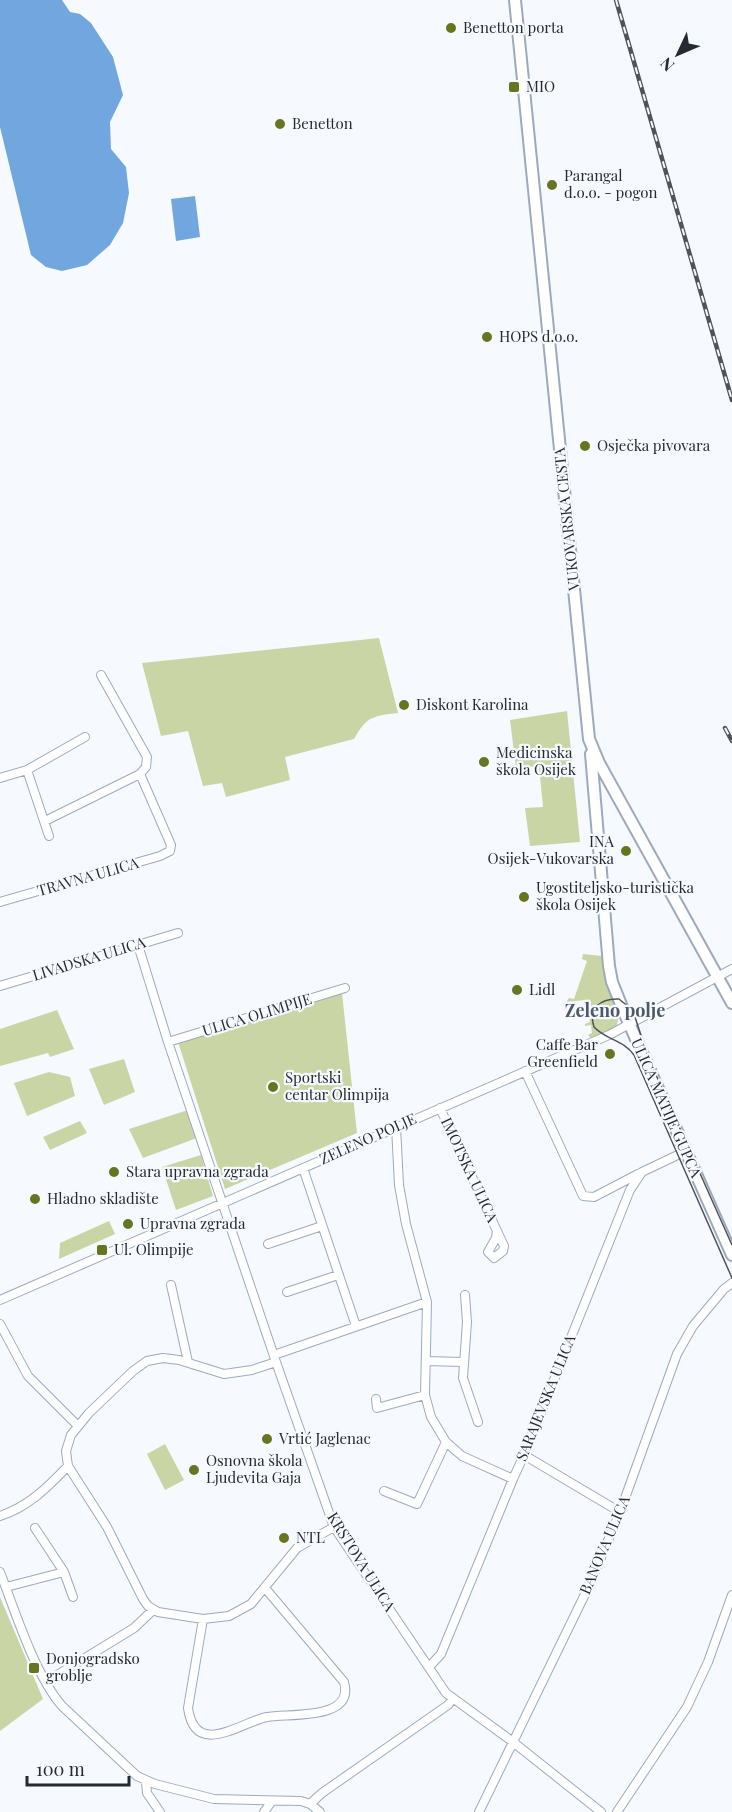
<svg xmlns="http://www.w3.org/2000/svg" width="732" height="1812" font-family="'Playfair Display',serif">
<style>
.green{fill:#cad5a6}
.water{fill:#71a6de}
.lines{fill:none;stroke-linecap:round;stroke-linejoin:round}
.street-casing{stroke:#9babbd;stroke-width:10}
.secondary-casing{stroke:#9babbd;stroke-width:14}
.street{stroke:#fff;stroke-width:8}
.secondary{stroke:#fff;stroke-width:10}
.tram{stroke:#4f545b;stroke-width:1.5}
.rail-casing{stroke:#4f545b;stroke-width:4.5}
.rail{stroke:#f6f9fd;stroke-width:2;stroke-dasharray:7;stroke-linecap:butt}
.poi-dot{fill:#677520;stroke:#f6f9fd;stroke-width:2}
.labels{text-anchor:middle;stroke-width:4.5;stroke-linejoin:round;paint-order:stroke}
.poi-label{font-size:15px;fill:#252b32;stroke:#f6f9fd;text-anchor:start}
.street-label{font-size:15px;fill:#252b32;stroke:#f6f9fd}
.quarter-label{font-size:18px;font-weight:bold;fill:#4b5a69;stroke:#f6f9fd}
</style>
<rect width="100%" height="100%" fill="#f6f9fd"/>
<path class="green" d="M379,638L398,713C373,716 367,716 354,739L285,757L290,780L226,797L222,783L203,786L188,731L161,736L142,663Z
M567,711L580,842L530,846L525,808L543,807L539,766L516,768L510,720Z
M583,954L602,956L607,983L619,1016L616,1028L591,1038L588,1035L592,1033L591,1025L585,1026V1024L590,1022L585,1000L566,1002L569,998L574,999L587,961L582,959Z
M342,993L357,1133L225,1189L178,1042Z
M57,1010L74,1049L50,1057L48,1053L0,1066V1029Z
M124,1059L135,1092L104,1105L89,1069Z
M49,1072L70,1077L75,1096L27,1116L14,1083Z
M188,1110L197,1138L143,1158L129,1129Z
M80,1121L87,1133L50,1150L43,1137Z
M201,1155L213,1196L176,1210L162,1167Z
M109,1221L115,1234L59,1259L60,1243Z
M165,1444L184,1480L165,1490L147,1454Z
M0,1597L43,1699L0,1731Z"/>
<path class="water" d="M0,0H62L70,12L80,14L91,23L113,57L123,95L110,122L111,149L126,167L129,193L123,223L110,245L87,265L62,271L46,267L31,255L0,127Z
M195,196L200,237L176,241L171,199Z"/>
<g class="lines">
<g class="street-casing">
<path id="street" d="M27,770L49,836
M0,778L27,770L85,737
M45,821L140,774
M0,902L160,856L170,851L171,845L140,774L146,767L147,757L101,675
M138,945L168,1042L276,1362L334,1527L446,1693L513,1742L601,1812
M0,986L178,933
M168,1042L345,988
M525,1071L583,1196L594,1197L638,1174
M440,1108L504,1246L503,1251L494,1258L488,1252L496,1238L497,1231
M396,1127L399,1185L406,1224L427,1302L425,1395L431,1417L446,1442L462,1456L513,1479
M303,1168L356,1326
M268,1244L322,1226
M171,1285L188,1362
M287,1292L338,1275
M465,1295L467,1322L463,1378L478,1422
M0,1300L609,1035L732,969
M0,1324L28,1376L78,1426
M274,1355L427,1302
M426,1361L463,1362
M276,1362L252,1370L224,1374L179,1360L163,1358L147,1361L133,1371L89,1413L71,1435L66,1451L68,1466L107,1527L143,1599L148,1606L158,1612L203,1619L229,1616L251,1604L297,1548L334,1527
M376,1399L377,1408L425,1395
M524,1455L620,1512
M384,1491L417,1504L446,1442
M0,1516C28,1507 48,1487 68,1466
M35,1528L64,1572L73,1597
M0,1572C15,1611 35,1675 62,1706L137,1776L155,1784L214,1799L301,1801L310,1804L320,1812
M6,1587L64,1572
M203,1619L188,1708C195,1759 241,1722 267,1717C289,1713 355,1721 344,1682L265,1588
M429,1667L441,1654L513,1479L524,1455L630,1190L642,1172L686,1151
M46,1682L134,1628L153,1610
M146,1782L147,1793L160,1812
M310,1804L322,1793L448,1705L453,1698
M264,1812L272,1801
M479,1812L588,1588L620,1512L677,1354L693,1326L724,1289L732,1283
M617,1812L687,1707L708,1662L732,1595"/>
</g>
<g class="secondary-casing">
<path id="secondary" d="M515,0L589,739L599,763L732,1003
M591,754L609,966L612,982L624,1012L732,1255"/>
</g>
<use href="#street" class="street"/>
<use href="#secondary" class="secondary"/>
<path class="tram" d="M732,1245L648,1057L634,1014L630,1008L619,999C600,998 588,1009 594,1027C606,1040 624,1040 634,1055L732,1278"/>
<g class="rail-casing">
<path id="rail" d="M616,0L732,400
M725,728L732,741"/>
</g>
<use href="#rail" class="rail"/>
</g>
<g class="poi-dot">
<circle cx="451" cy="28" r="6"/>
<rect x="508" y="81" width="12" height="12" rx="3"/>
<circle cx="280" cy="124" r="6"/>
<circle cx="552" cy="185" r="6"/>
<circle cx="487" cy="337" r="6"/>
<circle cx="585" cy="446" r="6"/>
<circle cx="404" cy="705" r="6"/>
<circle cx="484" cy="762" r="6"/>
<circle cx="626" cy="851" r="6"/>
<circle cx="524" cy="897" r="6"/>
<circle cx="517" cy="990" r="6"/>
<circle cx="610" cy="1054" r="6"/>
<circle cx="273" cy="1087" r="6"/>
<circle cx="114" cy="1172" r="6"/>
<circle cx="35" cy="1199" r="6"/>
<circle cx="128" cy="1224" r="6"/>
<rect x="96" y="1244" width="12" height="12" rx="3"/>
<circle cx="267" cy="1439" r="6"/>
<circle cx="194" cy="1470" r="6"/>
<circle cx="284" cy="1538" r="6"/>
<rect x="28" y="1662" width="12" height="12" rx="3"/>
</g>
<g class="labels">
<g class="poi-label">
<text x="463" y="33">Benetton porta</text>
<text x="526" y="92">MIO</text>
<text x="292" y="129">Benetton</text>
<text x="564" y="181">Parangal<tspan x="564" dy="17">d.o.o. - pogon</tspan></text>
<text x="499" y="342">HOPS d.o.o.</text>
<text x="597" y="451">Osječka pivovara</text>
<text x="416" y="710">Diskont Karolina</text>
<text x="496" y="758">Medicinska<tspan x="496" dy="17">škola Osijek</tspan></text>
<text x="614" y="847" text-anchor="end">INA<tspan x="614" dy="17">Osijek-Vukovarska</tspan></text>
<text x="536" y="893">Ugostiteljsko-turistička<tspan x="536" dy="17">škola Osijek</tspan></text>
<text x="529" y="995">Lidl</text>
<text x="598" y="1050" text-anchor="end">Caffe Bar<tspan x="598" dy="17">Greenfield</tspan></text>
<text x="285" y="1083">Sportski<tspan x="285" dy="17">centar Olimpija</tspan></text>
<text x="126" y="1177">Stara upravna zgrada</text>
<text x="47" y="1204">Hladno skladište</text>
<text x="140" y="1229">Upravna zgrada</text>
<text x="114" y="1255">Ul. Olimpije</text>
<text x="279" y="1444">Vrtić Jaglenac</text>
<text x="206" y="1466">Osnovna škola<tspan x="206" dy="17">Ljudevita Gaja</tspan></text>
<text x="296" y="1543">NTL</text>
<text x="46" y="1664">Donjogradsko<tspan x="46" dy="17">groblje</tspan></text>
</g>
<g class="street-label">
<text transform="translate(567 519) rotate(-96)" y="5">VUKOVARSKA CESTA</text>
<text transform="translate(88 877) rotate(-16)" y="5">TRAVNA ULICA</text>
<text transform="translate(89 959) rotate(-17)" y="5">LIVADSKA ULICA</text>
<text transform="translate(257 1015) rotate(-17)" y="5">ULICA OLIMPIJE</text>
<text transform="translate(666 1108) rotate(66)" y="5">ULICA MATIJE GUPCA</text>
<text transform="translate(368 1139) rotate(-24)" y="5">ZELENO POLJE</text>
<text transform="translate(469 1170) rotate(65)" y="5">IMOTSKA ULICA</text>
<text transform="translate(546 1398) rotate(-68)" y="5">SARAJEVSKA ULICA</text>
<text transform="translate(605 1545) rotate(-67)" y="5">BANOVA ULICA</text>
<text transform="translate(361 1562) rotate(58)" y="5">KRSTOVA ULICA</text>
</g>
<g class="quarter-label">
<text x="615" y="1017">Zeleno polje</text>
</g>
</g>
<g transform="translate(678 54) rotate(226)" stroke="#f6f9fd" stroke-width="4.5" paint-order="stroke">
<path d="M0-4.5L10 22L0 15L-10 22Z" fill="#252b32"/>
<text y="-9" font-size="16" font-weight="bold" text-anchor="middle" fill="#252b32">N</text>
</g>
<path d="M27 1776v9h102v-9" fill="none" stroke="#252b32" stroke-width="3"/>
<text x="36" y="1776" font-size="18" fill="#252b32" stroke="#f6f9fd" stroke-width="4.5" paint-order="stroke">100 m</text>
</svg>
